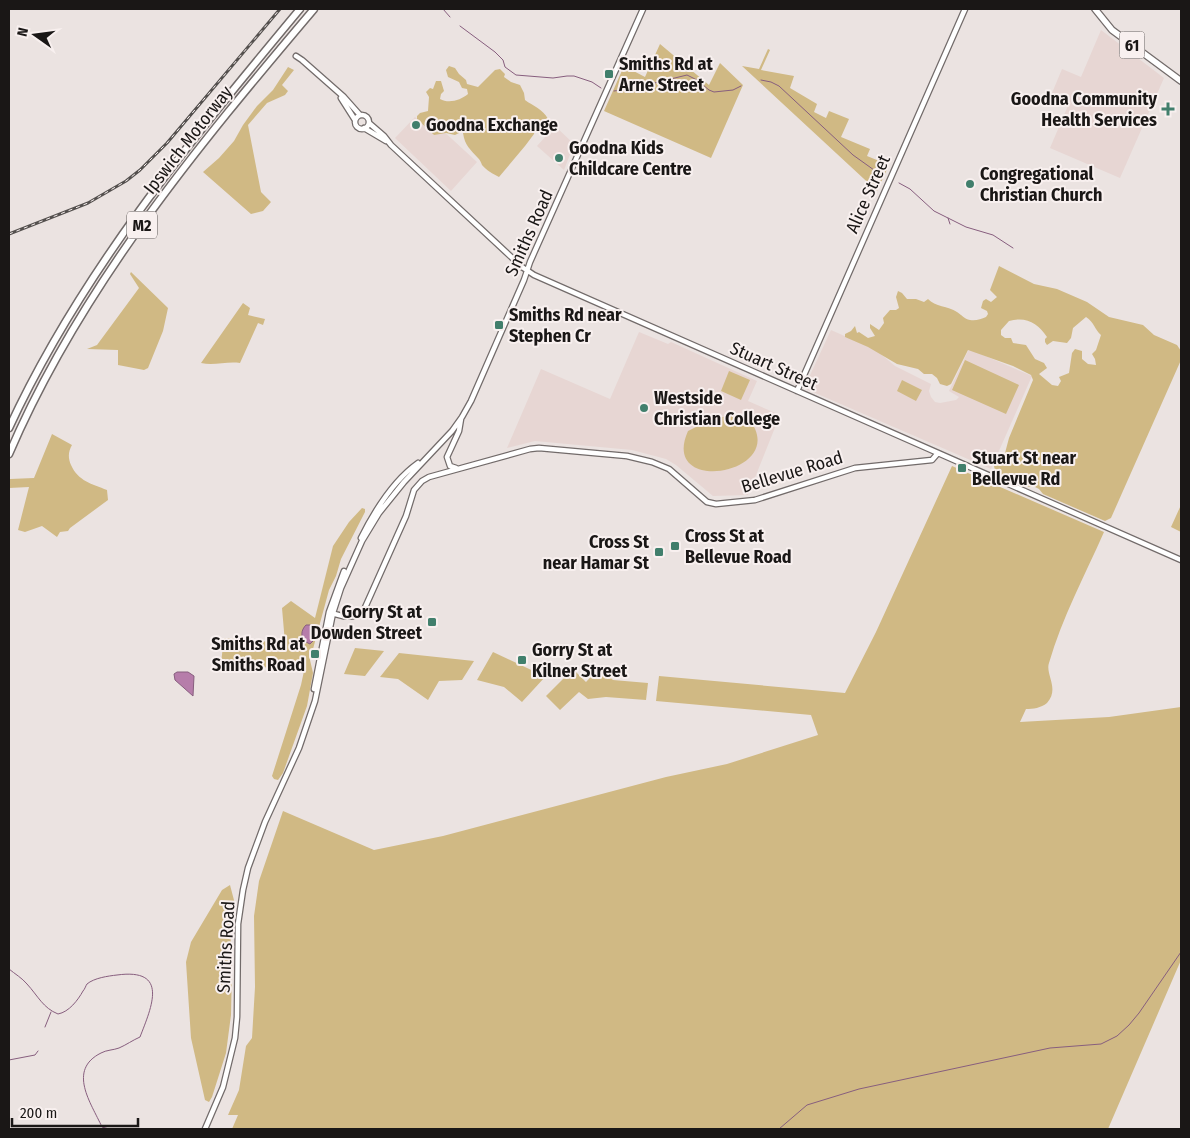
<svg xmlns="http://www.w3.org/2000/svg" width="1190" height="1138" font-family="'Fira Sans Condensed',sans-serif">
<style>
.built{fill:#e7d6d3}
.green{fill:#d0b984;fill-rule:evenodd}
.water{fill:#b67daa;stroke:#875e7e}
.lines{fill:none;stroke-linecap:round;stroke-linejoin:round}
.stream{stroke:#875e7e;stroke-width:1}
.minor-casing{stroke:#726b6a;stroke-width:7}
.major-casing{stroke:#726b6a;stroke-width:8}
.highway-casing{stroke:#726b6a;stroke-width:9}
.minor{stroke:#fff;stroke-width:4.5}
.major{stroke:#fff;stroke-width:5.5}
.highway{stroke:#fff;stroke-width:6}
.rail-casing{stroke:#54504e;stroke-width:3}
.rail{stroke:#f8f0ef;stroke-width:1;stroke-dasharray:4;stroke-linecap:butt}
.poi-dot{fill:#417f6c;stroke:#f8f0ef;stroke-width:2}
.labels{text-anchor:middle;stroke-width:4;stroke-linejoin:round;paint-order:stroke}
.shield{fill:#f8f0ef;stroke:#5d5857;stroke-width:1}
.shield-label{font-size:16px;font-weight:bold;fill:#1a1716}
.poi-label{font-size:18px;font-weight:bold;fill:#1a1716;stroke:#f8f0ef;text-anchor:start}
.street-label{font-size:18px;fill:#1a1716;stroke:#f8f0ef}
</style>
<rect width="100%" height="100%" fill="#ebe3e1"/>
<path class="built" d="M1101,30L1164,78L1120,178L1050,148L1070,101L1052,93L1062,69L1081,77Z
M415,117L434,135L440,128L477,162L451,191L395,138Z
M555,126L574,144L564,170L537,146Z
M831,330L876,350L895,366L931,384L929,391L931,397L935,402L940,403L956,400L959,397L949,391L969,349L1032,376L991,469L806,389L805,386Z
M639,332L668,344L671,342L757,381L748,401L780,415L748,495L713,496L676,465L666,459L632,450L535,441L507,448L541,369L610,399Z"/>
<path class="green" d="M660,44L709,85L720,63L743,85L711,158L604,111L624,66L645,77Z
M768,49L770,50L761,70L794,76L790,88L817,104L814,112L826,118L829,111L849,119L841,137L870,149L867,156L889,165L877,191L742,66L759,69Z
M449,66L455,68L459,74L466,80L467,84L478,87L495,70L500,69L505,74L504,77L511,82L520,85L524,93L525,100C533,106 543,109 548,119L546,125L538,126L535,129L534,134L525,146L499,177C493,174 486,170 482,165C481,162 480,160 478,158C470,149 465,146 463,133H459L455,135L446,133L434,135L417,119V116L420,113L428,111L429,97L426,92L430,88L433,89L436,81H441L444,91L441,94L440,99C449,104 461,100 468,94L467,89L462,88L459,82L448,77L446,70Z
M288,67L294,70L282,85L288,91L285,95L267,103L248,125L261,192L271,202L263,211L251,214L203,172L219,158L234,141L243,125L257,106L273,90Z
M999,266L1034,284L1057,289L1087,302L1109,317L1143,325L1154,335L1177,345L1181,351V360L1111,518L1105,521L1043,494L1039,489L1033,486C1021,490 1003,479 995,471L994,466L1005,453L1009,438L1033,380L1031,375L1013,366L968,350L951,384L947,386L940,384L937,378L932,374H924L918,369L897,364L868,347L845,337V334L851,331L855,326L857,333L859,332L868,338L875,336L870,328V324L879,330L884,323L883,318L890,310H896L899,308L896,297L898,291L902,293L907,299H916L924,302L928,299C935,307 948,306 957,312C962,315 964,319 970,320C976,321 981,319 986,317L988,314L987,311L981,308L983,301L986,299L991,302L997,297L990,290ZM1086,317C1094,322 1095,330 1101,335L1096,350L1092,354L1095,359L1096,365L1088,364L1082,359V351L1075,349L1072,353L1069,373L1059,377L1061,381L1058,386L1052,385L1039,374L1047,368L1044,363L1035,359L1026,345L1013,343L1011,338H1005L1001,335V330L1009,321C1026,316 1038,323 1047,337L1045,339V342L1047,345L1053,341L1067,343L1071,338L1073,328Z
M131,272L168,308L163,331L148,368L144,370L118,365V350L87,349L97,345L139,288L130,274Z
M243,303L250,308L248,315L265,319L263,325L258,323L240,363C227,361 214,366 201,363Z
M965,360L1019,385L1006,414L952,390Z
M729,371L750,380L741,400L721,391Z
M902,380L922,390L916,401L897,391Z
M734,414L748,418C794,473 658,498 688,431L708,421Z
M52,434L72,445C68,452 68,458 71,465C78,481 92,484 107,490L108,500L70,528L68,531L60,532L57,537L42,526L25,532L18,530L29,487L9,488L10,479L34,478Z
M952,466L1104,532C1085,575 1062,618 1049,663C1045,674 1060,689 1047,703C1041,708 1033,709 1026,709L1020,722L1109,717L1181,707V960L1108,1129H232L238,1115H228L239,1090L246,1046L252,1038L255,987L254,916L259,881L283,811L374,850L443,836L666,777L727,764L818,735L811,715L656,701L659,676L845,693L876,632Z
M1181,505V532L1171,527Z
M362,508L365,509V512L341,559L336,576L329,590L310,660L313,673L307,706L283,773L278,780L274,779L272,776L301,685L304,671L221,663L224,638L285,643L282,608L291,601L315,618L333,546L349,522Z
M355,648L384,651L365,676L344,674Z
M493,652L544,676L545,677L522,702L504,687L477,680Z
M399,653L474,661L462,680L439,681L428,700L398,679L380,677Z
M599,668L613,680L648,683L646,700L606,697L588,699L579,692L560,710L546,696L573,669L586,682Z
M230,885L235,904L230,926L232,968L231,1015L226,1053L212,1097L209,1102L205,1100L191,1038L186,962L191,942L222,890Z"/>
<path class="water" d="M306,625H312L314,628L313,641L310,644L306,642C300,637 301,630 306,625Z
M177,672H188L194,676L193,696L175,680L174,674Z"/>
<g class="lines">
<path class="stream" d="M443,9L450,17
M460,26L495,52L503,60L505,67L516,75L553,78L567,76H574L592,82L601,88
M761,80L771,82L779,86L853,155L881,175
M614,91L634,88L687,75L697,80L709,90L714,92L733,90L741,86
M899,183L910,189L934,211L966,227L993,235L1013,248
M948,218L950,224
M9,969C15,974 22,978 27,984C38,996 43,1008 58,1014C69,1012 78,1000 83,991C85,989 86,985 87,984C94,978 108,976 117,975C169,968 152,1006 140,1037C133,1040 126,1045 119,1048C114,1050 106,1050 101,1053C67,1070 91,1103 102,1127L109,1129
M45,1027L51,1012
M9,1060L35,1055L38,1051
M779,1129L807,1105L859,1089L1050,1048L1101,1044L1117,1036L1129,1025L1139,1013L1181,952"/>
<g class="minor-casing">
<path id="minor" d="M296,56L302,60L344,97L360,115
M341,98L355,120
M355 122a7 7 0 1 1 14 0a7 7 0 1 1-14 0Z
M369,123L384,136L391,145L522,267L534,275L1181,560
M364,128L386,141
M797,391L965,9
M456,468L450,466L447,457L459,431L461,419
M361,538C374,512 394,480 418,463
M329,612C341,616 352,620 363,612L406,516L414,490L422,481L429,477L530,449L539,448L627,456L652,462L669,469L707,502L716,504L755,500L855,468L932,460L938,453
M314,689L329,612L344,571
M205,1129L223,1087L235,1038L237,1017L238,924L243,890L248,868L265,822L299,748L315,701L333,613L341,588L362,541L379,513L404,482L452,431L462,417L471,401L524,280L530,262L643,9"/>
</g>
<g class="major-casing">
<path id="major" d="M1095,9L1112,30L1181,81"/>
</g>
<g class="highway-casing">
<path id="highway" d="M9,428C81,272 191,140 300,9
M9,454C80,288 198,146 314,9"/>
</g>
<use href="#minor" class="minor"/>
<use href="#major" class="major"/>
<use href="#highway" class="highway"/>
<g class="rail-casing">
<path id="rail" d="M9,234L88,203L126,181L140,170L167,143L280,9"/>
</g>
<use href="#rail" class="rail"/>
</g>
<g class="poi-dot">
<rect x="604" y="69" width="10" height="10" rx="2.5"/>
<path d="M1165.5 101.5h5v5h5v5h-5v5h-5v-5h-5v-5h5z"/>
<circle cx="416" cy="125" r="5"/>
<circle cx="559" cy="158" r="5"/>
<circle cx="970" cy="184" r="5"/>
<rect x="494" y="320" width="10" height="10" rx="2.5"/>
<circle cx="644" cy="408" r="5"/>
<rect x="957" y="463" width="10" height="10" rx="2.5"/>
<rect x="670" y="541" width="10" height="10" rx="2.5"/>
<rect x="654" y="547" width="10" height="10" rx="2.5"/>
<rect x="427" y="617" width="10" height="10" rx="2.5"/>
<rect x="310" y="649" width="10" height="10" rx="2.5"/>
<rect x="517" y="655" width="10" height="10" rx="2.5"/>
</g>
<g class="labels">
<g class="shield">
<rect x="1119.5" y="31.5" width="25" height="27" rx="4"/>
<rect x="127" y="211.5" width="30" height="27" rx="4"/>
</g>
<g class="shield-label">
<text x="1132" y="51">61</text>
<text x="142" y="231">M2</text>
</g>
<g class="poi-label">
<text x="619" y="70">Smiths Rd at<tspan x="619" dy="21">Arne Street</tspan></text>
<text x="1157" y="105" text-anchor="end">Goodna Community<tspan x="1157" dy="21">Health Services</tspan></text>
<text x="426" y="131">Goodna Exchange</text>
<text x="569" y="154">Goodna Kids<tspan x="569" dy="21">Childcare Centre</tspan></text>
<text x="980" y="180">Congregational<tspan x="980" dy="21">Christian Church</tspan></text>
<text x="509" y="321">Smiths Rd near<tspan x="509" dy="21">Stephen Cr</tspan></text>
<text x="654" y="404">Westside<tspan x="654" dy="21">Christian College</tspan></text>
<text x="972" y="464">Stuart St near<tspan x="972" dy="21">Bellevue Rd</tspan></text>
<text x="685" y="542">Cross St at<tspan x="685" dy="21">Bellevue Road</tspan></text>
<text x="649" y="548" text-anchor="end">Cross St<tspan x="649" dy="21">near Hamar St</tspan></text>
<text x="422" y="618" text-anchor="end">Gorry St at<tspan x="422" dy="21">Dowden Street</tspan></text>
<text x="305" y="650" text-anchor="end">Smiths Rd at<tspan x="305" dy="21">Smiths Road</tspan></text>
<text x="532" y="656">Gorry St at<tspan x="532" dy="21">Kilner Street</tspan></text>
</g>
<g class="street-label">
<text transform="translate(188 140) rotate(-52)" y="6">Ipswich Motorway</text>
<text transform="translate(868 194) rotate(-66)" y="6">Alice Street</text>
<text transform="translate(529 233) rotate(-66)" y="6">Smiths Road</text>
<text transform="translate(774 366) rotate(24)" y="6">Stuart Street</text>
<text transform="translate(792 472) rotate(-17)" y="6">Bellevue Road</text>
<text transform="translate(226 947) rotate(-87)" y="6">Smiths Road</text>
</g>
</g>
<rect width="1190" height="1138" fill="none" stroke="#1a1716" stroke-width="20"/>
<g transform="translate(35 35) rotate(284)" stroke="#f8f0ef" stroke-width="4" paint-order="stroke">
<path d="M0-4L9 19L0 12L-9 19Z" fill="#1a1716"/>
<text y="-8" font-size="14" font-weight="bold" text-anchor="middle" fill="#1a1716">N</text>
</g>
<path d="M12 1118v8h126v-8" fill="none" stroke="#1a1716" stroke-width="2.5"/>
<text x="20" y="1118" font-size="15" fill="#1a1716" stroke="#f8f0ef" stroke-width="4" paint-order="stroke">200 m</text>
</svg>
